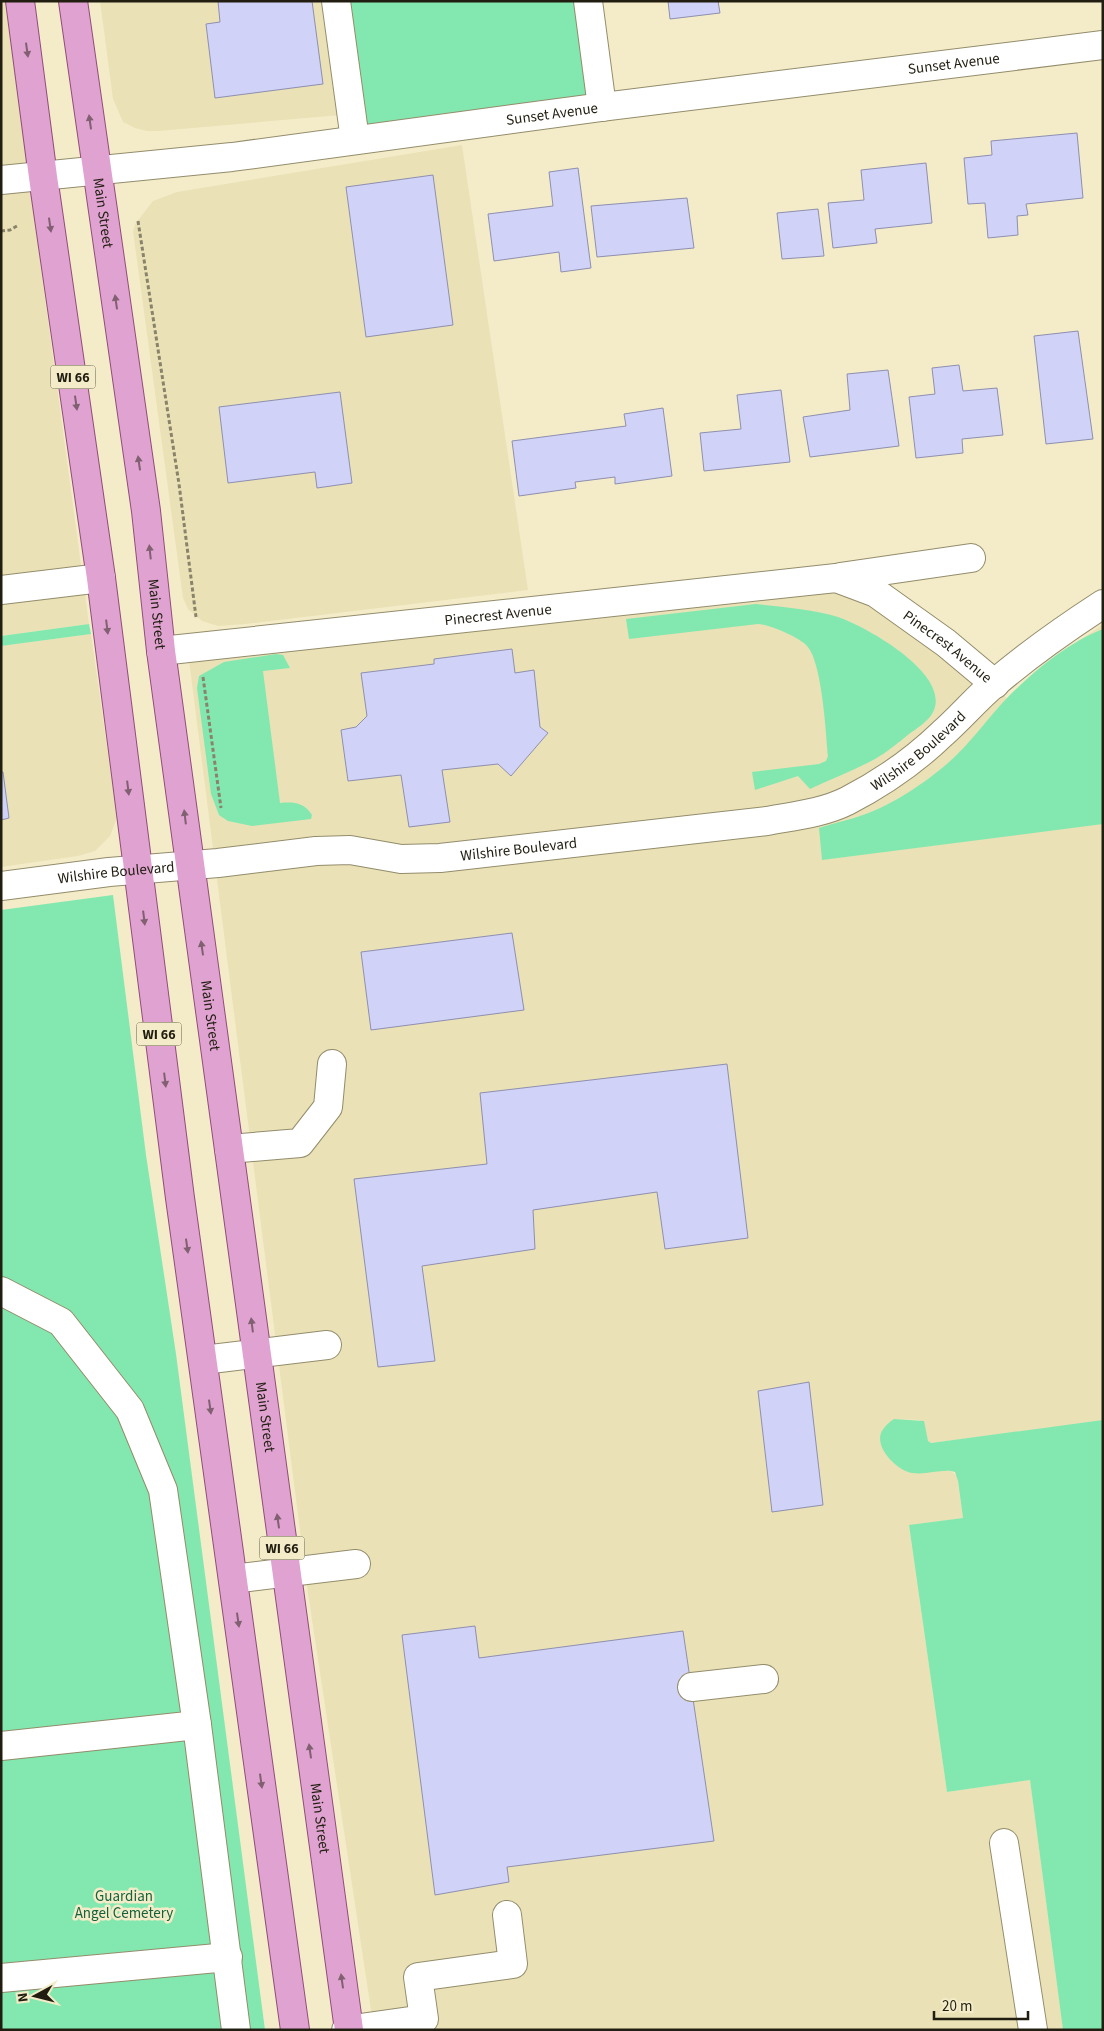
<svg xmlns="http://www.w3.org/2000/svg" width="1104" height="2031" font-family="'Source Sans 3',sans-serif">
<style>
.built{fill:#eae1b6}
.green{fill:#83e8af}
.building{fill:#d0d2f7;stroke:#8e8faf}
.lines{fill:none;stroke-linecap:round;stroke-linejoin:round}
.minor-casing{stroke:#938c6b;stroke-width:30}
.major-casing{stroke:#904c7a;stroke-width:30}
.path{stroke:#89836b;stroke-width:3;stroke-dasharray:4 2.5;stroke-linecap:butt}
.minor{stroke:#fff;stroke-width:28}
.major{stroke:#e0a3d1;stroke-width:28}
.oneway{fill:#806071}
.labels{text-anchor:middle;stroke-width:5;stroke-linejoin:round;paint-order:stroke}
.shield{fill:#f4ecc8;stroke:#605c48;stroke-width:1}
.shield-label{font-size:14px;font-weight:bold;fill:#211e11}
.street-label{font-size:15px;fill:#211e11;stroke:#f4ecc8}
.park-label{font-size:15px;fill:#14623d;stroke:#f4ecc8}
</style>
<rect width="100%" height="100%" fill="#f4ecc8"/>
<path class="built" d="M1,1H5L89,624L1,636Z
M100,1H329L341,115L158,131H147L135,128L123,122L113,99Z
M462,145L528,590L245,624L218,626L202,621L188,609L183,598L133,231L135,224L153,201L177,192Z
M836,578L995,684L1007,699L1039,670L1103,624V1421L931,1443L928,1441L920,1420L894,1419L886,1428L883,1448L892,1462L951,1471L957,1476L963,1518L909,1526L947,1792L1030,1780L1063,2030H374L308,1593L189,660Z
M91,634L116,809L117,818L110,836L95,851L78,856L1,867V646Z"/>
<path class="green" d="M336,1H588L602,107L355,140Z
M756,604C783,607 813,609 838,617C867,627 955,676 932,714C927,722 916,729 909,734C898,743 887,752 875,759C855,770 831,779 810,789L798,776L755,790L752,772L819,764L826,761L828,756C826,732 822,662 807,646C799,637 770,625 758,624L629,639L626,619Z
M89,624L91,634L1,646V636Z
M1103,629V824L822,860L819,828C834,823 849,820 863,815C892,805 925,783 948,763C970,744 987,719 1007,698C1034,671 1067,643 1103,629Z
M276,654L283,655L290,668L263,671L280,803C293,802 304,802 312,815L311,819L252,826L228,821L219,815L211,794L197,688L199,676L224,662Z
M113,895L146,1155L176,1354L265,2030H1V910Z
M894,1419L924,1421L928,1441L931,1443L1103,1420V2030H1063L1030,1780L947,1792L909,1525L963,1518L958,1481L955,1472L951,1471C938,1470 925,1475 912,1473C898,1471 875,1449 881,1433C883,1428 889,1422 894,1419Z"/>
<path class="building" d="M218,1H312L323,84L215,98L206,24L220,22Z
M668,1H718L720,13L670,19Z
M1077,133L1083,198L1026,204L1028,215L1017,216L1018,235L988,238L985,203L968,204L964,158L992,155L991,141Z
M926,163L932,223L875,229L877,243L833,248L828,203L864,200L861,170Z
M578,168L591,268L561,272L559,252L494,261L488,214L553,206L549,172Z
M433,175L453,325L366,337L346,187Z
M687,198L694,248L597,257L591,206Z
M818,209L824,256L782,259L777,213Z
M1078,331L1093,439L1046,444L1034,336Z
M959,365L963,391L997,388L1003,435L962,439L963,453L916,458L909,397L935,394L932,368Z
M888,370L899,446L810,457L803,417L850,410L847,374Z
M781,390L790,462L704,471L700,433L741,429L737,395Z
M340,392L352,483L317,488L315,472L228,483L219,407Z
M663,408L672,476L615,484V477L575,482L576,488L519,496L512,441L626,426L624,414Z
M512,649L515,673L534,670L540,727L548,733L511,776L498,764L442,770L450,822L409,827L401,775L348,781L341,730L356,727L367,716L361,673L434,664V659Z
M1,772H3L9,818L1,820Z
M512,933L524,1010L371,1030L361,952Z
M727,1064L748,1238L665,1249L657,1192L533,1210L535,1249L422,1266L435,1361L378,1367L354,1179L487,1164L480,1093Z
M809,1382L823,1505L772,1512L758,1391Z
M475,1626L479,1658L683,1631L714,1841L507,1867L509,1882L435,1895L402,1635Z"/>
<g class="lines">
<g class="minor-casing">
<g id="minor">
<path d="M336,1L355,140"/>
<path d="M588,1L602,107"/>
<path id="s1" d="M1,180L232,157L602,107L1103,45"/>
<path d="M840,577L971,558"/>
<path d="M1,590L101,578"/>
<path id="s2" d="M161,651L836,578L876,593L946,643L995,684"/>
<path id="s3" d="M1,886L109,872L218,863L316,851L350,850L401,859L440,858L767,821C794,816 823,813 847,801C882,783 915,760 943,733C961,717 977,698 995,683C1029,654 1066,628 1103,604"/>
<path d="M229,1149L300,1143L328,1107L332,1064"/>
<path d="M1,1291L61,1322L130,1410L163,1490L197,1725L236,2030"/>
<path d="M203,1360L327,1345"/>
<path d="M233,1579L356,1564"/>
<path d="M692,1687L764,1679"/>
<path d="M1,1746L197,1725"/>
<path d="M1004,1843L1033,2030"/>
<path d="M1,1978L228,1957"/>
<path d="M346,2030L424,2019L418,1977L513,1964L507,1915"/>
</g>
</g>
<g class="major-casing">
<g id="major">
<path d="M20,1L43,177L101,578L180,1198L295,2030"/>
<path id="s4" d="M73,1L146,511L161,651L349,2030"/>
</g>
</g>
<path class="path" d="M138,221L179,484L196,617
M1,231L10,230L17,226
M203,677L221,808"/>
<use href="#minor" class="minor"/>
<use href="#major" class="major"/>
</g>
<defs><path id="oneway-solid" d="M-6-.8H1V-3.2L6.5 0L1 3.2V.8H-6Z" transform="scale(1.25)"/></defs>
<g class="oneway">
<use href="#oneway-solid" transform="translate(27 50) rotate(82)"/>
<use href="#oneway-solid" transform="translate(90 122) rotate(-98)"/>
<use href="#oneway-solid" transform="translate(50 225) rotate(82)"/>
<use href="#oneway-solid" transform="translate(116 302) rotate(-98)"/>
<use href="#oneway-solid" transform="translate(76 403) rotate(82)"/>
<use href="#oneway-solid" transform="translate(139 463) rotate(-98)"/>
<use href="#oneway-solid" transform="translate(150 552) rotate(-96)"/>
<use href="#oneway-solid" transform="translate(107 627) rotate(83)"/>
<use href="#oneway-solid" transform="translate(128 788) rotate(83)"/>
<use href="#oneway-solid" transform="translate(185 817) rotate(-97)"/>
<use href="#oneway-solid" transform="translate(144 918) rotate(83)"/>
<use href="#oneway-solid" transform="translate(202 948) rotate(-98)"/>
<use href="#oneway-solid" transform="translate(165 1080) rotate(83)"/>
<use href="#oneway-solid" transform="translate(187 1246) rotate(82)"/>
<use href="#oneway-solid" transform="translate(252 1325) rotate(-97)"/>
<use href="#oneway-solid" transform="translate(210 1407) rotate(82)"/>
<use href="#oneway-solid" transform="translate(278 1521) rotate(-98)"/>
<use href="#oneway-solid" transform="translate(238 1620) rotate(82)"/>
<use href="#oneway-solid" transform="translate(310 1751) rotate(-98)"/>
<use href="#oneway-solid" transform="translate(261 1781) rotate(82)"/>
<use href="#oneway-solid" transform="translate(342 1981) rotate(-98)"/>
</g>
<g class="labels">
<g class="shield">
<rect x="50.5" y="365.5" width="45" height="23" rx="4"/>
<rect x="136.5" y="1022.5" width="45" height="23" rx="4"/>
<rect x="259.5" y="1536.5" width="45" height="23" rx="4"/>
</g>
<g class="shield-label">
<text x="73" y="382">WI 66</text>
<text x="159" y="1039">WI 66</text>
<text x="282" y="1553">WI 66</text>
</g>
<g class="street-label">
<text dy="5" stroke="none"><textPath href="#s1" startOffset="960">Sunset Avenue</textPath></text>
<text dy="5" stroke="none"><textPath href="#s1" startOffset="555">Sunset Avenue</textPath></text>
<text dy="5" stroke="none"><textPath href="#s4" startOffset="214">Main Street</textPath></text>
<text dy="5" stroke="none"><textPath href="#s4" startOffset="619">Main Street</textPath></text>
<text dy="5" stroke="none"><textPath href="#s2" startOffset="339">Pinecrest Avenue</textPath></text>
<text dy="5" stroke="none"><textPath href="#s2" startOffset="811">Pinecrest Avenue</textPath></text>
<text dy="5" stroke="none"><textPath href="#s3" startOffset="941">Wilshire Boulevard</textPath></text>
<text dy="5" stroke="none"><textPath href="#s3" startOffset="521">Wilshire Boulevard</textPath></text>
<text dy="5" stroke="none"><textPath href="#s3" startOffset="116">Wilshire Boulevard</textPath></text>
<text dy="5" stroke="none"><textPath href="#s4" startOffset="1024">Main Street</textPath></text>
<text dy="5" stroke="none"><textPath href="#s4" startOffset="1429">Main Street</textPath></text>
<text dy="5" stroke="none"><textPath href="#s4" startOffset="1834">Main Street</textPath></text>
</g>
<g class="park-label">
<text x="124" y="1901">Guardian<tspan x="124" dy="17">Angel Cemetery</tspan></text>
</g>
</g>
<rect width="1104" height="2031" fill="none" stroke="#211e11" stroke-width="5"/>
<g transform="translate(35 1996) rotate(263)" stroke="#f4ecc8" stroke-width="4" paint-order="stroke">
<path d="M0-4L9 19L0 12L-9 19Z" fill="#211e11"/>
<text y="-8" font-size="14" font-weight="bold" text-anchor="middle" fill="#211e11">N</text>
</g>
<path d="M934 2011v8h94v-8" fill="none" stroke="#211e11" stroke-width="2.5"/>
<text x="942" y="2011" font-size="15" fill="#211e11" stroke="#f4ecc8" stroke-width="4" paint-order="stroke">20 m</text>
</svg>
